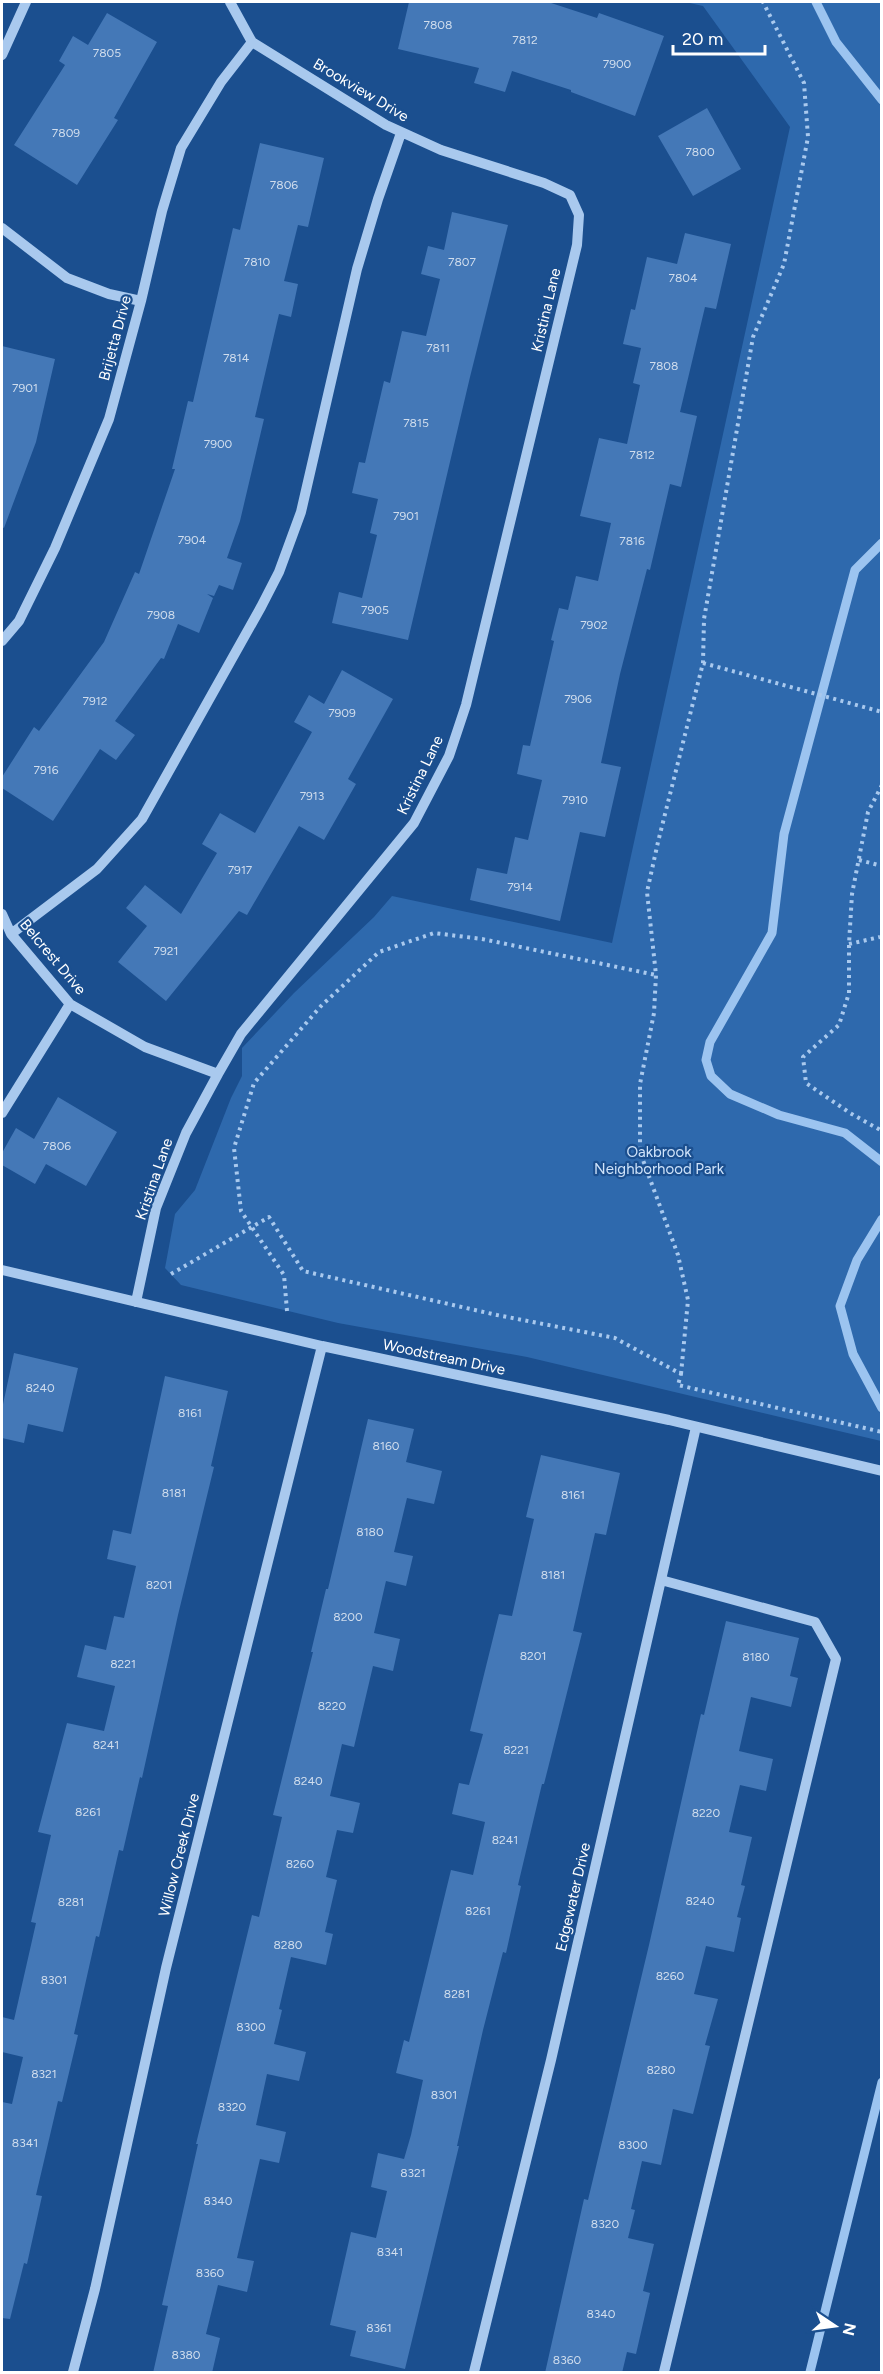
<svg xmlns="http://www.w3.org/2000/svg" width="883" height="2374" font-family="Figtree,sans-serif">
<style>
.green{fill:#2e69ad}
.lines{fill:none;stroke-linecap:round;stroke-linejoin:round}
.stream{stroke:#9cc4f0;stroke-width:9}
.building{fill:#4478b7}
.path{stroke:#a9c9ee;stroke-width:4;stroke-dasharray:3 4.5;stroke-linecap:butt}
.minor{stroke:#a9c9ee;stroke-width:10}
.labels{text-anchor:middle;stroke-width:4.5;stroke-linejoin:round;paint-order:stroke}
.number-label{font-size:12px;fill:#d0dded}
.street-label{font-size:15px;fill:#fff;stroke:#1b4f8f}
.park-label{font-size:15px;fill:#cfe3fa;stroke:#1b4f8f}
</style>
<rect width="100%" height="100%" fill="#1b4f8f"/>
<path class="green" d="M685,2H881V1441L527,1357L338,1323L181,1285L165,1268L175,1214L195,1190L231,1098L242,1076V1048L294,993L374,917L392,896L612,943L790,127L703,6Z"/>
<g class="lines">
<path class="stream" d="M816,2L836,42L882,100
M882,543L855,570L784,834L772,933L710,1042L706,1060L711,1076L730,1094L779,1115L845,1133L882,1162
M882,1219L857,1260L840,1306L853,1354L882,1408
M810,2372L882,2082"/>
</g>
<path class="building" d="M409,2H548L597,18L599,13L664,36L635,116L571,92V90L512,71L505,92L474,83L479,68L398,49Z
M107,13L157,42L114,118L118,120L77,185L14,145L65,65L59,61L73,36L88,45Z
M707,108L741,169L693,196L658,136Z
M260,143L324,158L308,227L298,225L284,281L298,284L291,317L279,314L255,417L264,419L240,521L227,558L242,563L233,590L219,585L214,596L207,594L213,598L199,633L178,624L164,659L161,658L115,721L135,735L116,760L100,749L53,821L2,788V777L34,727L39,731L104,642L135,572L139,574L175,469H172L188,401L193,402L233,228L240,230Z
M452,212L508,225L470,377L408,640L332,623L339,592L362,598L377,535L370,533L378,499L352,493L359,462L365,463L384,381L390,383L402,331L426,336L440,279L421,274L428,246L444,250Z
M685,233L731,244L716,309L705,307L680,412L697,416L681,487L670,484L650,570L647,569L620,674L601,763L621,767L605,837L580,832L560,921L470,900L477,868L507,874L515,837L528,840L542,780L517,774L523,745L530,746L554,641L551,640L559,608L568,610L576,576L598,581L611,523L580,516L599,438L627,444L640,385L633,383L641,348L623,344L631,309L635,310L647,257L677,264Z
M2,346L55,359L36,442L4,528L2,527Z
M342,670L393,699L348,779L356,784L324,840L299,826L247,915L239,911L166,1001L118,962L147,926L126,908L145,885L181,914L217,853L202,844L220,813L255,833L312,732L294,722L309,695L324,704Z
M58,1097L117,1132L86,1186L46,1164L35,1184L2,1165V1153L16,1128L34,1139Z
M14,1353L78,1368L63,1432L28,1424L24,1443L2,1438V1409Z
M165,1376L228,1391L211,1466L214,1467L178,1615L142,1778L140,1777L123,1851L119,1850L99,1937L96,1936L74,2034L78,2035L62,2102L58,2101L36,2195L42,2196L27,2264L24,2263L10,2319L2,2318V2102L12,2104L23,2057L2,2052V2017L14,2020L36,1923L31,1922L51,1835L38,1832L67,1723L104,1731L115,1686L77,1677L85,1645L106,1650L114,1616L124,1618L136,1566L107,1559L113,1530L131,1534Z
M368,1419L414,1429L406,1462L442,1471L434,1504L407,1498L394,1552L413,1556L406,1586L386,1581L374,1633L400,1639L393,1671L373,1666L354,1747L342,1744L330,1796L360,1803L353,1833L337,1830L326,1877L337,1880L325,1932L333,1934L326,1965L291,1957L279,2009L282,2010L274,2044L306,2052L299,2081L267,2074L256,2125L286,2132L279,2163L260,2159L237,2258L254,2261L247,2292L218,2285L206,2334L220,2338L212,2373H153L168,2306L162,2305L198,2144H196L252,1915L259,1917L282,1817L273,1815L313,1652H311L326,1589H328Z
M541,1455L620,1473L606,1535L595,1533L573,1631L582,1633L544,1784H542L518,1885L521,1886L506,1953L503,1952L483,2030L457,2146H459L405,2369L350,2356L356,2331L330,2325L351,2232L376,2238L387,2191L371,2187L378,2153L404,2159L411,2135L423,2080L396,2073L404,2040L409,2042L451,1870L473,1875L485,1822L452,1814L459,1783L469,1785L483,1734L470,1731L499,1614L512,1616L534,1519L526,1517Z
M726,1621L799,1638L790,1676L798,1678L791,1707L751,1697L739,1751L773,1759L766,1791L740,1785L729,1832L752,1837L741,1885L745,1886L737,1917L741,1918L734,1952L706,1946L694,1994L718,1999L705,2045L710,2046L693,2114L673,2109L661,2165L642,2161L631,2209L635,2210L628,2238L654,2244L643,2291L650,2293L636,2354L627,2352L622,2373H545L584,2199L588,2200L649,1945L701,1714L704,1715Z"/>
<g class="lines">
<path class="path" d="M703,663L882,712
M882,785L868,812L852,894L849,944V993L839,1025L803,1057L806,1083L850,1113L882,1131
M859,860L882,866
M849,944L880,937
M171,1274L269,1217L303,1271L497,1315L615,1338L681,1374L678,1385L882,1432
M287,1311L284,1275L241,1211L234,1148L254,1083L321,1006L379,952L434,933L482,939L656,975
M681,1374L688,1300L678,1255L640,1152V1084L654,1013L656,975L647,892L658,842L703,663L704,619L753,337L784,264L808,137L804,83L763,2"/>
<path class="minor" d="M2,55L26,2
M2,228L67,278L109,294L141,301
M2,641L19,621L55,548L109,419L141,301L162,211L181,148L221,82L252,42
M2,914L11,934L70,1004L145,1047L218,1074
M11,934L97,869L142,819L261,607L279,572L301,512L357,269L378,199L401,133
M2,1113L70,1004
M2,1270L322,1346L669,1420L882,1471
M136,1302L156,1208L186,1133L218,1074L241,1034L414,823L449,756L466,705L577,245L579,215L570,195L544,183L441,150L386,125L252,42L230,2
M661,1580L815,1622L836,1659L664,2372
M73,2372L95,2289L166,1968L322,1346
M474,2372L551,2060L696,1427"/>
</g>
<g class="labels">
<g class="number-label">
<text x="438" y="29">7808</text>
<text x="525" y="44">7812</text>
<text x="107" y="57">7805</text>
<text x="617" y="68">7900</text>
<text x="66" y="137">7809</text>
<text x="700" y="156">7800</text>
<text x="284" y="189">7806</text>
<text x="257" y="266">7810</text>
<text x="462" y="266">7807</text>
<text x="683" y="282">7804</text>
<text x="438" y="352">7811</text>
<text x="236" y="362">7814</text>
<text x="664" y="370">7808</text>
<text x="25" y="392">7901</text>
<text x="416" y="427">7815</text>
<text x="218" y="448">7900</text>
<text x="642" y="459">7812</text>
<text x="406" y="520">7901</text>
<text x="192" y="544">7904</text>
<text x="632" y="545">7816</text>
<text x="375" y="614">7905</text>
<text x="161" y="619">7908</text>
<text x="594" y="629">7902</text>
<text x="578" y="703">7906</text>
<text x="95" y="705">7912</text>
<text x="342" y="717">7909</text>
<text x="46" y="774">7916</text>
<text x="312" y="800">7913</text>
<text x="575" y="804">7910</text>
<text x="240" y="874">7917</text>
<text x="520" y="891">7914</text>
<text x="166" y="955">7921</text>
<text x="57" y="1150">7806</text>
<text x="40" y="1392">8240</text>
<text x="190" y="1417">8161</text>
<text x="386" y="1450">8160</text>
<text x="174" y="1497">8181</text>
<text x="573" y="1499">8161</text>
<text x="370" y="1536">8180</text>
<text x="553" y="1579">8181</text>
<text x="159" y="1589">8201</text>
<text x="348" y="1621">8200</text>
<text x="533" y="1660">8201</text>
<text x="756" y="1661">8180</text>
<text x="123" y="1668">8221</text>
<text x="332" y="1710">8220</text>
<text x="106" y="1749">8241</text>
<text x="516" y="1754">8221</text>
<text x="308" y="1785">8240</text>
<text x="88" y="1816">8261</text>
<text x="706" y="1817">8220</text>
<text x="505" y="1844">8241</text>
<text x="300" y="1868">8260</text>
<text x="700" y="1905">8240</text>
<text x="71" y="1906">8281</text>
<text x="478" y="1915">8261</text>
<text x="288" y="1949">8280</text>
<text x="670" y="1980">8260</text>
<text x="54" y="1984">8301</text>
<text x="457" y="1998">8281</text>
<text x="251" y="2031">8300</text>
<text x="661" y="2074">8280</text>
<text x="44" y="2078">8321</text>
<text x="444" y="2099">8301</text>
<text x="232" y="2111">8320</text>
<text x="25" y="2147">8341</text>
<text x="633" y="2149">8300</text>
<text x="413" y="2177">8321</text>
<text x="218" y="2205">8340</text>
<text x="605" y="2228">8320</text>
<text x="390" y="2256">8341</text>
<text x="210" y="2277">8360</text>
<text x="601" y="2318">8340</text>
<text x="379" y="2332">8361</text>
<text x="186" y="2359">8380</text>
<text x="567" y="2364">8360</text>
</g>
<g class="street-label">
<text transform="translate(361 90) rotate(31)" y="5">Brookview Drive</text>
<text transform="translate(546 310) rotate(-77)" y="5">Kristina Lane</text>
<text transform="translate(115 338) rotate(-75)" y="5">Brijetta Drive</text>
<text transform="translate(420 775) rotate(-64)" y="5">Kristina Lane</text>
<text transform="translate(53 957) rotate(50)" y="5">Belcrest Drive</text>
<text transform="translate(154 1179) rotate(-71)" y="5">Kristina Lane</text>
<text transform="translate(444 1357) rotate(12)" y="5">Woodstream Drive</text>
<text transform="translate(179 1855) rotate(-76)" y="5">Willow Creek Drive</text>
<text transform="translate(573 1897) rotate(-77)" y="5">Edgewater Drive</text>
</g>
<g class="park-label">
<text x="659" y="1157">Oakbrook<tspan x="659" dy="17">Neighborhood Park</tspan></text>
</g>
</g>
<rect width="883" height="2374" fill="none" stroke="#ffffff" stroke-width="6"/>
<g transform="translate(835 2326) rotate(103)" stroke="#1b4f8f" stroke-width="4.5" paint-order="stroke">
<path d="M0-4.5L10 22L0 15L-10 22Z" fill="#ffffff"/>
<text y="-9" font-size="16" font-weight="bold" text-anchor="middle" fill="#ffffff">N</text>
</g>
<path d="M673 45v9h92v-9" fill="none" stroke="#ffffff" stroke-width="3"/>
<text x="682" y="45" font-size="18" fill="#ffffff" stroke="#1b4f8f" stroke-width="4.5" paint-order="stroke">20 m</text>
</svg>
